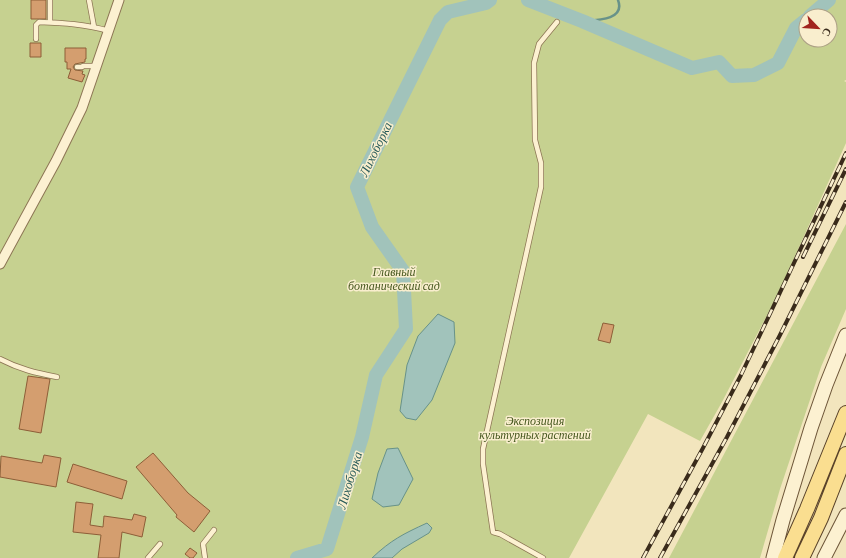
<svg xmlns="http://www.w3.org/2000/svg" width="846" height="558" font-family="'Crimson Pro',serif">
<style>
.green{fill:#c6d190;fill-rule:evenodd}
.water{fill:#a1c3bb;stroke:#689289}
.lines{fill:none;stroke-linecap:round;stroke-linejoin:round}
.stream{stroke:#689289;stroke-width:2.5}
.river{stroke:#a1c3bb;stroke-width:14}
.building{fill:#d49e6f;stroke:#8d5e38}
.service-casing{stroke:#8c7554;stroke-width:6}
.minor-casing{stroke:#8c7554;stroke-width:11}
.secondary-casing{stroke:#6d5538;stroke-width:15}
.primary-casing{stroke:#594229;stroke-width:16}
.service{stroke:#fcf1d1;stroke-width:4.5}
.minor{stroke:#fcf1d1;stroke-width:9}
.secondary{stroke:#fcf1d1;stroke-width:13}
.primary{stroke:#fade90;stroke-width:14}
.rail-casing{stroke:#3a2b1b;stroke-width:4}
.rail{stroke:#f9eece;stroke-width:2.5;stroke-dasharray:8;stroke-linecap:butt}
.labels{text-anchor:middle;stroke-width:3;stroke-linejoin:round;paint-order:stroke}
.park-label{font-size:12px;font-style:italic;fill:#47581f;stroke:#f9eece}
.water-label{font-size:13px;font-style:italic;fill:#285b5a;stroke:#f9eece}
</style>
<rect width="100%" height="100%" fill="#f2e5bd"/>
<path class="green" d="M0,0H846V80L844,81L846,82V143L777,296L722,402L700,441L648,414L569,558H0ZM806,16H830V40H806Z
M846,224V309L821,367L780,489L760,558H669Z"/>
<path class="water" d="M438,314L454,322L455,343L432,400L416,420L406,418L400,411L407,365L418,336Z
M398,448L413,479L399,505L383,507L372,499L378,473L387,449Z
M427,523L432,528L429,533L402,549L392,558H372C391,540 403,534 427,523Z"/>
<g class="lines">
<path class="stream" d="M474,0L476,5
M582,21C594,20 626,21 618,0"/>
<path class="river" d="M528,0L582,21L692,68L719,62L732,76L754,75L778,63L796,28L806,20
M810,16L829,0
M297,558L327,549L362,437L376,375L406,329L403,271L372,227L357,187L440,20L448,12L486,3L490,0"/>
</g>
<path class="building" d="M31,0H46V19H31Z
M30,43H41V57H30Z
M65,48H86V59H85V62L75,64L73,67L75,70L83,71L82,74L85,75L82,82L68,78L71,69H67V62H65Z
M603,323L614,325L610,343L598,340Z
M28,376L50,379L41,433L19,429Z
M153,453L188,493L210,511L194,532L176,517L177,515L136,467Z
M44,455L61,458L56,487L0,477L1,456L42,463Z
M73,464L127,481L122,499L67,482Z
M76,502L93,504L90,525L103,527L104,516L132,520L134,514L146,517L142,537L122,532L119,558H98L101,535L73,532Z
M190,548L197,553L193,558H190L185,554Z"/>
<g class="lines">
<g class="service-casing">
<path id="service" d="M50,0V22
M89,0L94,27
M36,39V25L39,22C63,23 85,24 109,31
M83,66H97
M77,67H82
M0,359C19,369 36,373 57,377
M148,558L160,544
M205,558L203,544L214,530
M543,558L500,534L493,532L483,464V449L541,187V163L535,140L534,63L539,44L557,22"/>
</g>
<g class="minor-casing">
<path id="minor" d="M0,264L56,161L82,108L119,0"/>
</g>
<g class="secondary-casing">
<path id="secondary" d="M773,558L783,520L811,428L826,385L846,335
M824,558L846,515"/>
</g>
<g class="primary-casing">
<path id="primary" d="M785,558L807,509L846,413
M802,558L821,518L846,454"/>
</g>
<use href="#service" class="service"/>
<use href="#minor" class="minor"/>
<use href="#secondary" class="secondary"/>
<use href="#primary" class="primary"/>
<g class="rail-casing">
<path id="rail" d="M803,257L846,169
M643,558L703,448L741,375L846,153
M660,558L727,437L780,335L846,202"/>
</g>
<use href="#rail" class="rail"/>
</g>
<g class="labels">
<g class="park-label">
<text x="394" y="276">Главный<tspan x="394" dy="14">ботанический сад</tspan></text>
<text x="535" y="425">Экспозиция<tspan x="535" dy="14">культурных растений</tspan></text>
</g>
<g class="water-label">
<text transform="translate(375 149) rotate(-64)" y="5">Лихоборка</text>
<text transform="translate(349 480) rotate(-73)" y="5">Лихоборка</text>
</g>
</g>
<g transform="translate(818 28) rotate(115)"><circle r="19" fill="#f9eece" stroke="#ada086"/>
<path d="M0-3L7 15L0 10L-7 15Z" fill="#a1241e"/>
<text y="-6" font-size="11" font-weight="bold" text-anchor="middle" fill="#3a2b1b">С</text>
</g>
</svg>
